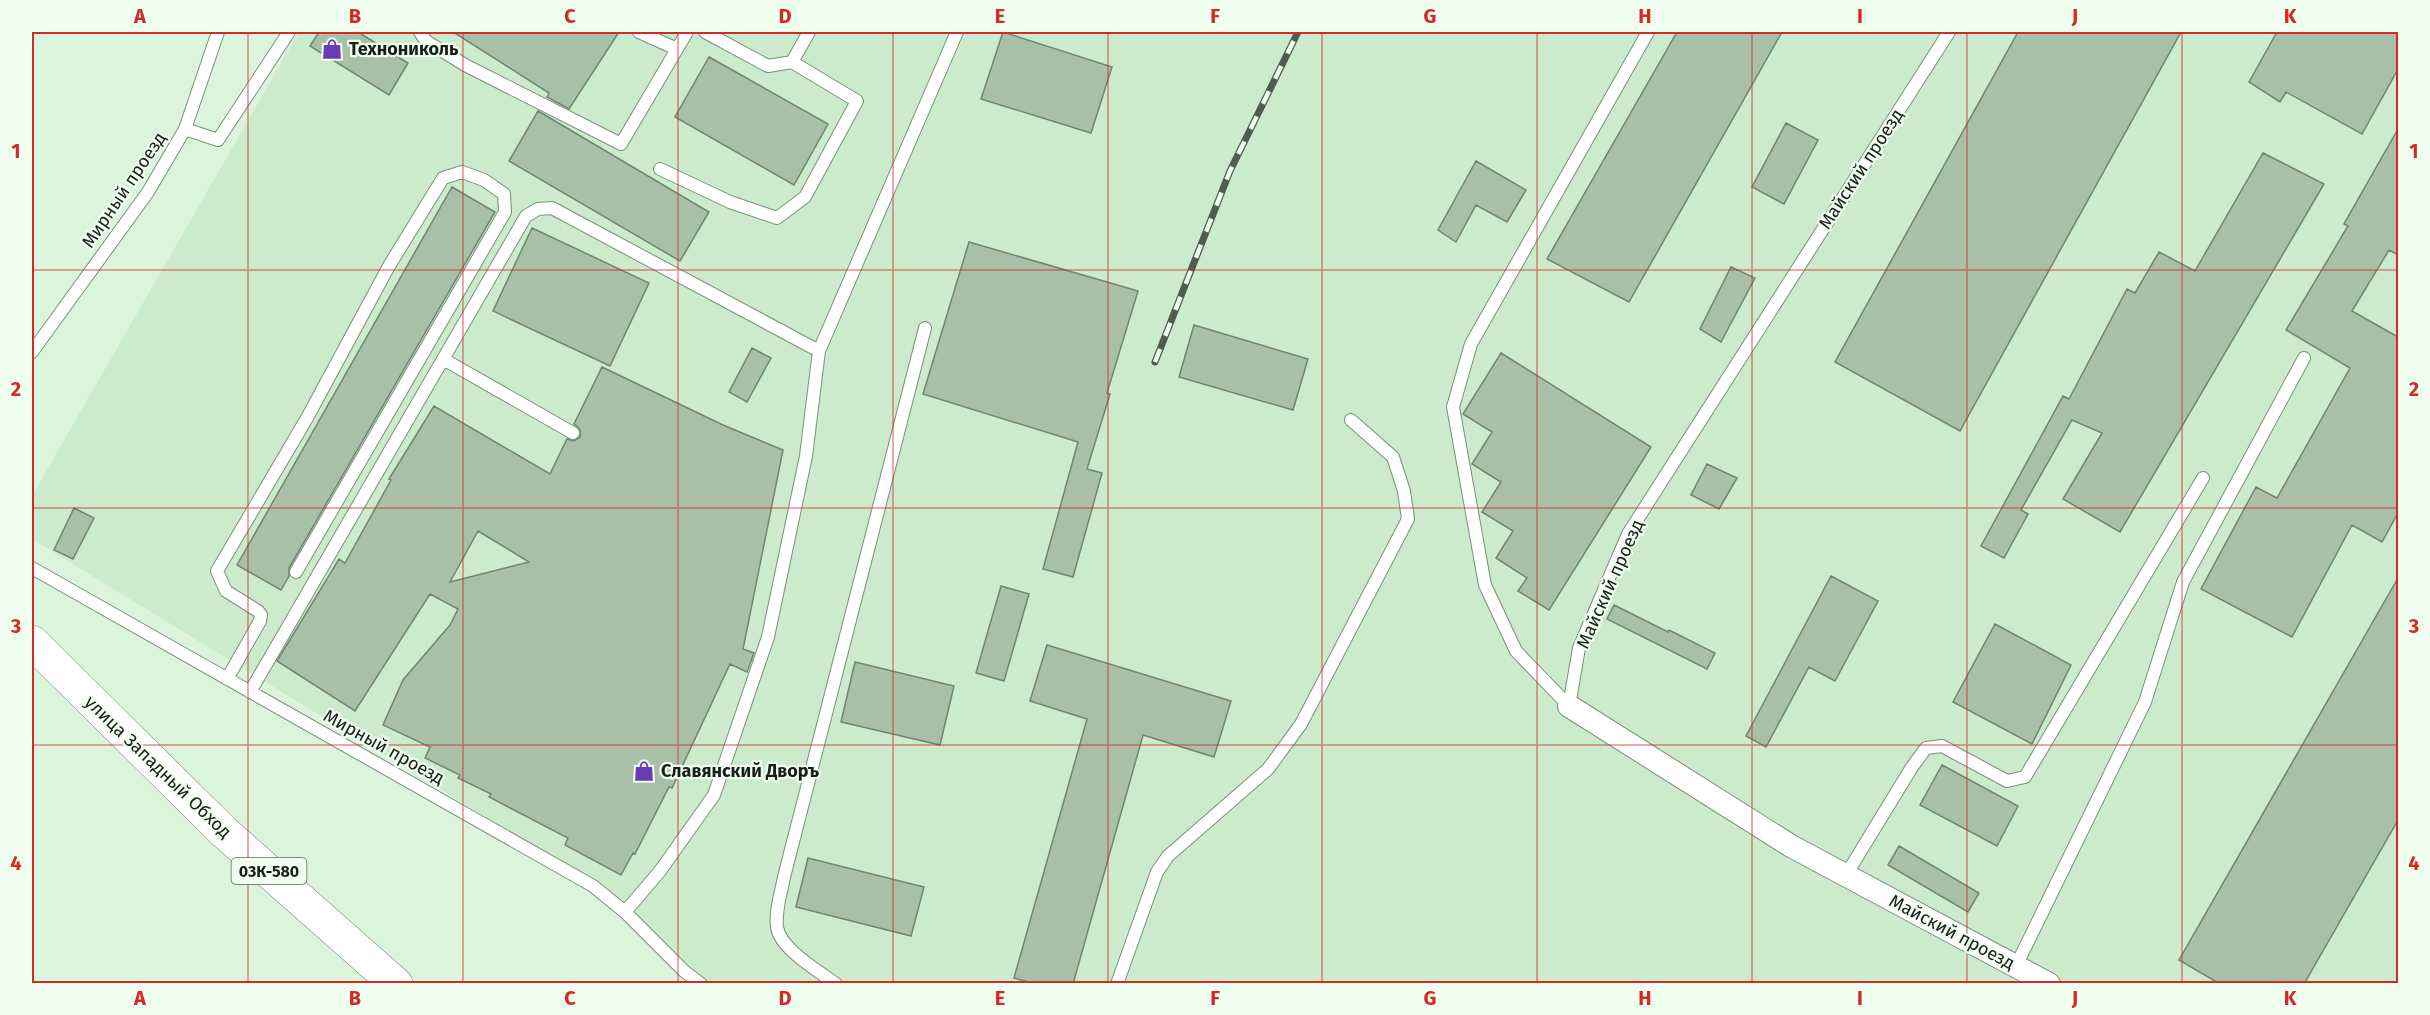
<svg xmlns="http://www.w3.org/2000/svg" width="2430" height="1015" font-family="'Fira Sans',sans-serif">
<style>
.built{fill:#cceacc}
.building{fill:#a8bfa8;stroke:#6f856f;stroke-width:1.5;fill-rule:evenodd}
.lines{fill:none;stroke-linecap:round;stroke-linejoin:round}
.service-casing{stroke:#79907a;stroke-width:14}
.minor-casing{stroke:#79907a;stroke-width:24}
.trunk-casing{stroke:#79907a;stroke-width:34}
.service{stroke:#fff;stroke-width:12}
.minor{stroke:#fff;stroke-width:22}
.trunk{stroke:#fff;stroke-width:33}
.rail-casing{stroke:#4f5c4f;stroke-width:7}
.rail{stroke:#f0fef0;stroke-width:4.5;stroke-dasharray:14;stroke-linecap:butt}
.grid{fill:none;stroke:#d62828;stroke-width:1.5;stroke-opacity:0.55}
.labels{text-anchor:middle;stroke-width:4.5;stroke-linejoin:round;paint-order:stroke}
.shield{fill:#f0fef0;stroke:#586258;stroke-width:1.5}
.shield-label{font-size:16px;font-weight:bold;fill:#171f17}
.poi-label{font-size:18px;font-weight:bold;fill:#171f17;stroke:#f0fef0;text-anchor:start}
.street-label{font-size:18px;fill:#171f17;stroke:#f0fef0}
.neatline{fill:none;stroke:#d62828;stroke-width:2}
.grid-label{font-size:20px;text-anchor:middle;font-weight:bold;fill:#d62828}
</style>
<rect width="100%" height="100%" fill="#dcf4dc"/>
<path class="built" d="M299,32H2398V983H709L607,891L32,539V496Z"/>
<path class="building" d="M319,32H358L408,63L389,95L310,46Z
M453,32H619L569,109L547,97L549,93Z
M1003,32L1112,67L1091,133L981,99Z
M1677,32H1782L1629,302L1547,259Z
M2018,32H2181L1960,431L1835,362Z
M2277,32H2398V69L2362,134L2286,92L2280,102L2249,82Z
M709,57L828,124L794,185L675,117Z
M538,111L709,212L680,261L509,161Z
M1786,123L1818,140L1784,204L1752,187Z
M2398,129V255L2389,250L2352,311L2398,337V513L2382,542L2352,525L2292,637L2201,589L2256,487L2277,498L2350,368L2286,330L2348,226L2344,224Z
M2263,153L2324,184L2120,532L2063,499L2102,433L2072,420L2021,510L2028,514L2004,558L1981,546L2063,396L2069,399L2127,289L2135,293L2159,252L2195,271Z
M1476,161L1526,190L1507,222L1476,205L1456,242L1438,230Z
M452,187L495,212L289,568V576L281,590L237,565Z
M532,228L649,283L610,366L493,311Z
M969,242L1138,291L1107,393L1110,394L1087,469L1102,473L1073,577L1043,569L1078,442L923,394Z
M1731,267L1755,278L1721,342L1700,329Z
M1194,325L1308,359L1293,410L1179,377Z
M752,348L771,358L747,402L729,392Z
M1501,353L1651,447L1549,610L1518,591L1527,578L1496,558L1513,531L1482,512L1501,482L1472,464L1492,432L1463,414Z
M602,367L723,425L783,450L743,649L754,653L747,672L730,664L672,788L669,787L635,854L633,853L621,875L565,845L568,838L489,797L491,794L458,778L460,775L425,758L430,747L383,725L403,680L450,625L458,609L430,594L355,711L277,661L339,559L345,563L391,480L389,479L434,406L550,474L567,439L574,441L580,437V429L574,424ZM478,531L529,562L450,582Z
M1707,464L1737,478L1719,509L1691,495Z
M74,508L94,518L73,559L54,550Z
M1831,576L1878,601L1835,681L1809,667L1766,747L1746,736Z
M2398,578V820L2304,984H2220L2179,960Z
M1001,586L1029,594L1004,681L976,673Z
M1614,605L1668,632L1669,630L1715,653L1707,669L1607,619Z
M1995,624L2071,665L2032,744L1953,702Z
M1047,645L1231,701L1214,757L1143,735L1073,984H1035L1014,978L1087,719L1030,701Z
M855,662L954,686L940,745L841,722Z
M1942,765L2018,806L1997,846L1920,805Z
M1899,846L1979,893L1968,912L1888,865Z
M808,858L924,887L911,936L796,907Z"/>
<g class="lines">
<g class="service-casing">
<path id="service" d="M420,32L426,41L465,65L621,144L687,32
M639,32L677,49
M792,62L809,32
M185,129L218,140L289,32
M660,169L730,202L777,218L805,197L857,101L792,62L768,66L705,32
M32,352L148,192L185,129L218,32
M443,359L573,433
M32,568L593,886L625,912L684,971L701,984
M227,679L260,621L261,615L258,611L226,591L217,571L307,418L389,266L443,178L462,172L484,180L504,194L505,212L296,572
M250,692L526,216L538,209L552,208L819,351
M1569,706L1579,648L1628,534L1949,32
M1569,706L1516,651L1485,585L1453,407L1471,344L1648,32
M1846,875L1912,767L1926,748L1942,746L2007,781L2025,777L2203,478
M625,912L660,871L714,795L768,637L806,456L819,351L957,32
M2016,966L2145,702L2183,582L2304,358
M836,984C819,971 780,949 777,927C775,911 781,893 784,877L925,328
M1117,984L1157,872L1168,856L1268,769L1301,724L1408,519L1404,491L1393,457L1351,420"/>
</g>
<g class="minor-casing">
<path id="minor" d="M1569,706L1791,846L2049,984"/>
</g>
<g class="trunk-casing">
<path id="trunk" d="M32,642L224,832L396,984"/>
</g>
<use href="#service" class="service"/>
<use href="#minor" class="minor"/>
<use href="#trunk" class="trunk"/>
<g class="rail-casing">
<path id="rail" d="M1155,362L1230,171L1298,32"/>
</g>
<use href="#rail" class="rail"/>
</g>
<path class="grid" d="M248,32V984M463,32V984M678,32V984M893,32V984M1108,32V984M1322,32V984M1537,32V984M1752,32V984M1967,32V984M2182,32V984M32,270H2398M32,508H2398M32,745H2398"/>
<defs>
<g id="shop-bare" transform="scale(1.62)"><path d="M-5-2.5h2.3a2.7 3.5 0 0 1 5.4 0H5L5.5 6h-11ZM-1.5-2.5h3a1.5 2.3 0 0 0-3 0Z" fill="#673cb4" stroke="#f0fef0" stroke-width="2.5" paint-order="stroke"/></g>
</defs>
<g fill-rule="evenodd">
<use href="#shop-bare" x="332" y="49"/>
<use href="#shop-bare" x="644" y="771"/>
</g>
<g class="labels">
<rect class="shield" x="231.5" y="858" width="75" height="26" rx="4.5"/>
<g class="shield-label">
<text x="269" y="877">03К-580</text>
</g>
<g class="poi-label">
<text x="349" y="55">Технониколь</text>
<text x="661" y="777">Cлавянский Дворъ</text>
</g>
<g class="street-label">
<text transform="translate(1861 169) rotate(-57)" y="6">Майский проезд</text>
<text transform="translate(124 190) rotate(-56)" y="6">Мирный проезд</text>
<text transform="translate(1610 584) rotate(-66)" y="6">Майский проезд</text>
<text transform="translate(384 747) rotate(29)" y="6">Мирный проезд</text>
<text transform="translate(158 767) rotate(44)" y="6">улица Западный Обход</text>
<text transform="translate(1952 932) rotate(28)" y="6">Майский проезд</text>
</g>
</g>
<rect width="2430" height="1015" fill="none" stroke="#f0fef0" stroke-width="66"/>
<rect x="33" y="33" width="2364" height="949" class="neatline"/>
<g class="grid-label">
<text x="140" y="23">A</text>
<text x="355" y="23">B</text>
<text x="570" y="23">C</text>
<text x="785" y="23">D</text>
<text x="1000" y="23">E</text>
<text x="1215" y="23">F</text>
<text x="1430" y="23">G</text>
<text x="1645" y="23">H</text>
<text x="1860" y="23">I</text>
<text x="2075" y="23">J</text>
<text x="2290" y="23">K</text>
<text x="16" y="158">1</text>
<text x="2414" y="158">1</text>
<text x="16" y="396">2</text>
<text x="2414" y="396">2</text>
<text x="16" y="633">3</text>
<text x="2414" y="633">3</text>
<text x="16" y="870">4</text>
<text x="2414" y="870">4</text>
<text x="140" y="1005">A</text>
<text x="355" y="1005">B</text>
<text x="570" y="1005">C</text>
<text x="785" y="1005">D</text>
<text x="1000" y="1005">E</text>
<text x="1215" y="1005">F</text>
<text x="1430" y="1005">G</text>
<text x="1645" y="1005">H</text>
<text x="1860" y="1005">I</text>
<text x="2075" y="1005">J</text>
<text x="2290" y="1005">K</text>
</g>
</svg>
